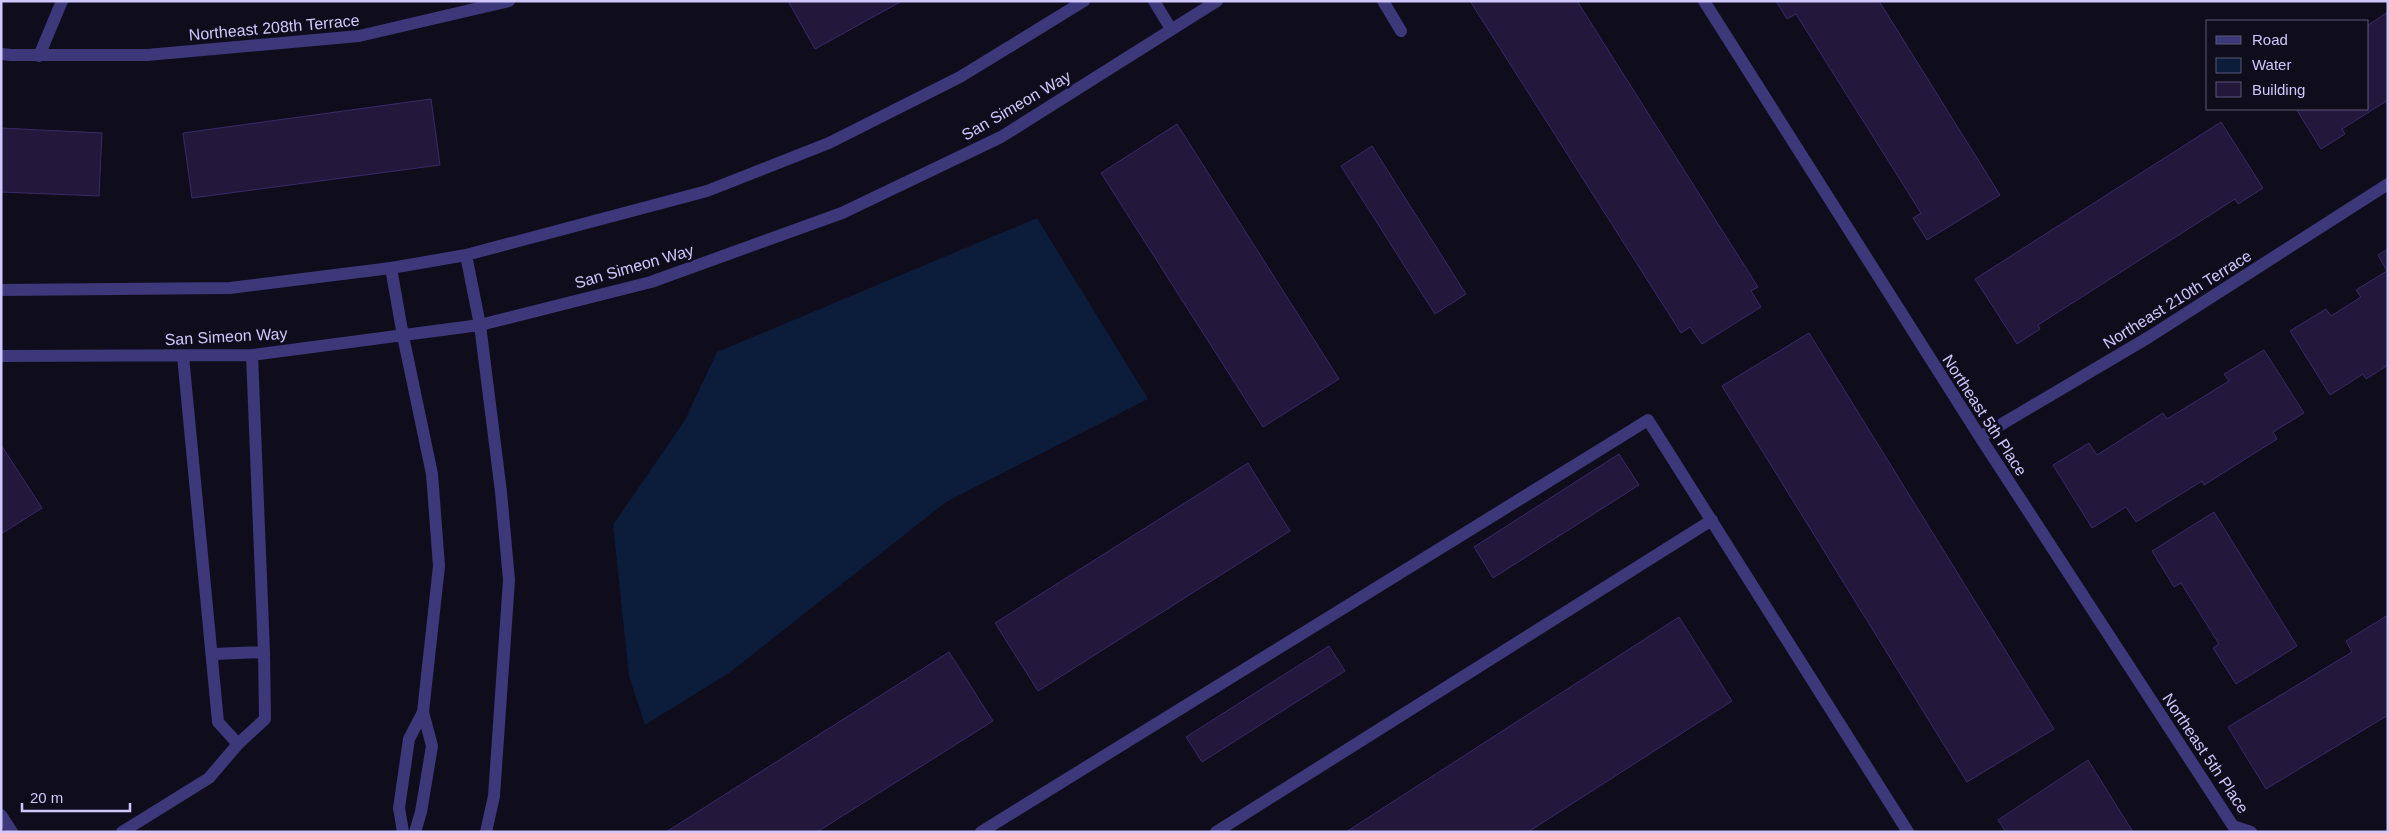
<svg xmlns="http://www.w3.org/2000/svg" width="2389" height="833" font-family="Arial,sans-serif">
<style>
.water{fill:#0c1c3b}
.building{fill:#21183c;stroke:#392b68}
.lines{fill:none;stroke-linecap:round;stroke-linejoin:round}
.minor{stroke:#3c387a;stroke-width:12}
.labels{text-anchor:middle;stroke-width:5;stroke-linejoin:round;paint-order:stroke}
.street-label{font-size:16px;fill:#d0c8fd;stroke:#0f0c1c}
</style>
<rect width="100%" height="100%" fill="#0f0c1c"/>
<path class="water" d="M1037,218L1148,399L946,502L729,673L645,725L629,676L613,525L685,420L717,352Z"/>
<path class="building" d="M788,1H902L815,49Z
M1470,1H1577L1758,287L1751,291L1761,307L1702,344L1690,327L1681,333Z
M1776,1H1879L2000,195L1927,240L1913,218L1921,213L1796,14L1787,19Z
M2388,12V100L2342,129L2345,134L2321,149L2296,109H2368V25Z
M431,99L440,165L192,198L183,133Z
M2221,122L2263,188L2238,204L2235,199L2038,325L2040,329L2017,344L1975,279Z
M1177,124L1339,379L1263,427L1101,173Z
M1,128L102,133L99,196L1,192Z
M1372,146L1466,294L1435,314L1341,166Z
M2388,249V365L2366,379L2363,374L2330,395L2290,331L2326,309L2331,316L2361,297L2356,290L2387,271L2378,255Z
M1809,333L2054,729L1967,782L1722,386Z
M2264,350L2304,413L2273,432L2277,439L2204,485L2202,481L2136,522L2126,507L2092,528L2053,465L2089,443L2097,455L2163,413L2167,419L2229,381L2224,374Z
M1,445L42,508L1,534Z
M1619,454L1639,485L1493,578L1474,547Z
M1248,463L1290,531L1038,691L995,623Z
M2214,512L2297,646L2236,684L2213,648L2219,644L2181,583L2174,587L2152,551Z
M2388,615V715L2266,789L2228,727L2352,652L2346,641Z
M1679,617L1732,701L1528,832H1346Z
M1329,646L1345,671L1202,762L1186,737Z
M949,652L993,721L817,832H666Z
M2088,760L2133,832H2006L1998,820Z"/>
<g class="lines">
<path class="minor" d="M1154,1L1171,29
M1383,1L1401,31
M1704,1L1980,437L2233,826L2251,832
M1,54L11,55H147L359,36L509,1
M39,56L62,1
M466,255L480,325L501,492L509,580L494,796L486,832
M391,268L403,336L432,474L439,566L423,712L409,739L399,808L403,832
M1,290L230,288L391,268L466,255L707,191L829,143L960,77L1084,1
M1,356L252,355L480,325L651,282L842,213L1001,137L1217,1
M183,356L218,722L238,744
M1980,437L2149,337L2388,184
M213,654L264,652
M1,815L12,832
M122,832L209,778L238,744L265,719L264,652L252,355
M415,832L421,812L432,746L423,712
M981,832L1648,420L1908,832
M1216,832L1712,520"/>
</g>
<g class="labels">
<g class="street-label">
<text transform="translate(274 27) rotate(-5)" y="6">Northeast 208th Terrace</text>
<text transform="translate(1016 105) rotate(-30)" y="6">San Simeon Way</text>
<text transform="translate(634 266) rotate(-16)" y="6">San Simeon Way</text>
<text transform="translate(2177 299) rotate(-32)" y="6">Northeast 210th Terrace</text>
<text transform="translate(226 336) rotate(-3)" y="6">San Simeon Way</text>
<text transform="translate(1985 415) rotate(57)" y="6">Northeast 5th Place</text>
<text transform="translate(2206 753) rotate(56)" y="6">Northeast 5th Place</text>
</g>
</g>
<rect width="2389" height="833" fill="none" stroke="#d0c8fd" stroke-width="5"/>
<rect x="2206" y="20" width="162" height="90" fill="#0f0c1c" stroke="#5c5776"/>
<rect x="2216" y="36" width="25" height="8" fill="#3c387a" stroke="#5c5776"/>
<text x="2252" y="45" font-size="15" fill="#d0c8fd">Road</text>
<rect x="2216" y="58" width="25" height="15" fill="#0c1c3b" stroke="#5c5776"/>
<text x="2252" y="70" font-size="15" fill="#d0c8fd">Water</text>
<rect x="2216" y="82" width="25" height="15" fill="#21183c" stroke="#5c5776"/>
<text x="2252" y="95" font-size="15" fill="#d0c8fd">Building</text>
<path d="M22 803v8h108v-8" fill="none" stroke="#d0c8fd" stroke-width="2.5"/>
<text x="30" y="803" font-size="15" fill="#d0c8fd" stroke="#0f0c1c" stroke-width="4" paint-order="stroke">20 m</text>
</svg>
